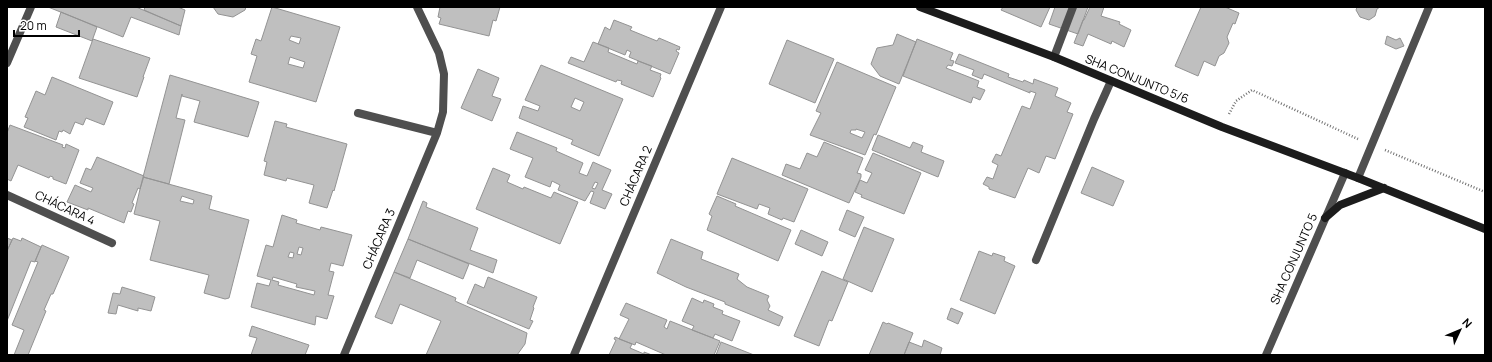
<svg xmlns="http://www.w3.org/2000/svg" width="1492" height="362" font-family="Manrope,sans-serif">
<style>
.building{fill:#bfbfbf;stroke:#939393;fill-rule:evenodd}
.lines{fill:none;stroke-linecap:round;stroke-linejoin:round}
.path{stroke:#717171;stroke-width:2.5;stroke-dasharray:1 2;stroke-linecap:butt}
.street{stroke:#4f4f4f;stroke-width:8}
.secondary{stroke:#1c1c1c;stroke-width:8}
.labels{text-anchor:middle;stroke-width:3;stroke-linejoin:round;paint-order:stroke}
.street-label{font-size:12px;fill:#000;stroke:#fff}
</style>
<rect width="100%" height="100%" fill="#fff"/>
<path class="building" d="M48,7H136L181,26L179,35L131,17L123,37Z
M145,7H178L185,10L181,26L144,10Z
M213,7H246L245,10L233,17L218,14Z
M272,7L340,27L316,102L249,82L257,56L251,54L256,39L261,41ZM291,36L301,38L299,44L289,40ZM290,57L305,62L303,68L288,64Z
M440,7H500L496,21L493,20L489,36L439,24L441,18L438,17Z
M1003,7H1050L1041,27L1001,10Z
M1055,7H1088L1078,34L1049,24Z
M1090,7H1104L1101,16L1120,22L1119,24L1131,30L1124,47L1112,41L1111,44L1088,34L1083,46L1074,43L1083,20H1084Z
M1201,7H1225L1239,13L1235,24L1233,23L1227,37L1229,43L1224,53L1219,56L1215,66L1204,61L1198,76L1175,66Z
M1357,7H1380L1377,9L1375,16L1369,20L1360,17L1356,10Z
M61,12L97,27L92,41L56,27Z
M614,20L632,27L630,30L657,41L659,38L680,47L679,50L677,49L676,51L679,53L670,74L629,57L631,52L627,50L625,55L598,44L605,27L610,30Z
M897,34L916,42L899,84L880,76L871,64L877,48L893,45Z
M1387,36L1396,40L1400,38L1404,46L1396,49L1385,44Z
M93,39L150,58L143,77H144L137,97L79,78Z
M917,39L953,53L950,60L954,61L952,66L948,65L946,68L979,81L977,87L985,90L980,100L973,97L971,103L903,76Z
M787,40L834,59L815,103L769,84Z
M593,42L609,48L608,52L637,64L638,61L652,66L650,70L661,74L660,77L661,78L653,97L621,84L622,81L617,80L616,82L568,63L571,57L584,62Z
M959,54L1009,74L1008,77L1023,82L1024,80L1033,84L1034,79L1058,88L1055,96L1071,103L1067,112L1073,114L1055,159L1046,156L1039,173L1028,168L1015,198L989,189V187L983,184L987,177L993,179L998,165L992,162L996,154L1001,156L1022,106L1030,109L1036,93L1030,91V93L984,74L982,79L972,75L974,70L955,63Z
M837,62L896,87L876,135L874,134L865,155L810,135L821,113L816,111ZM856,129L865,132L862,138L850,133L851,130H856Z
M541,65L623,99L599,156L571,144L573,140L519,118L523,106L538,111L540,106L525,100ZM575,98L584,102L580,111L571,107Z
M478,69L499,78L492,96L501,99L492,121L461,108Z
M170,75L259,102L248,137L194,122L200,101L182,96V94L176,118L185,120L169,184L143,177Z
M52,77L113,102L104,125L86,118L83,125L75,122L70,134L63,130L62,132L59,131L56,140L24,127L28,118L25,117L36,91L45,95Z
M275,121L287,124L286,127L347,144L334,191L333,190L327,208L309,203L314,185L287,178L286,181L264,175L267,162L264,161Z
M10,125L63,145L62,147L65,148L66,144L79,150L66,184L53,179V177L50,176L49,178L18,165L11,181L7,179V133Z
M517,132L557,148L556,151L583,163L579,173L587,176L593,162L611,170L602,190L612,194L605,209L590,203L594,192L591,191L585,201L558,190L560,185L552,181L550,187L525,177L533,158L510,149ZM595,182L598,183L595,189L592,188Z
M878,135L910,148L913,142L923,146L921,152L944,161L938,177L872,150Z
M824,142L863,158L857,173L861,174V177L849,203L782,175L786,164L800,169L807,153L817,157Z
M873,153L921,173L904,214L861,197L862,195L855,192L860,180L867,183L872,173L865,170Z
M97,157L144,176L140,189L138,188L132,203L134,204L131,212L128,211L124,223L88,208V210L67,202L75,185L91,192L93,188L80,183L86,168L91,170Z
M732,158L808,189L794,222L783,218L782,220L768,214L770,208L759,204L757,209L717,194Z
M1092,167L1124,181L1113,206L1081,193Z
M493,168L510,175L507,182L523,189L524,187L551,198L554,192L578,202L560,244L476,209Z
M143,177L212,196L209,209L249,220L229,298L225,299L204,293L209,275L150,260L160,221L134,214ZM182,196L194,200L193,204L180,201Z
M717,196L736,204L735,206L791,230L778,261L707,230L712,216L709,214Z
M423,201L427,203L426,207L478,228L470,250L497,260L493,273L408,239Z
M847,210L864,217L855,237L839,230Z
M282,215L297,220L296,223L320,230L321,227L352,235L343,266L331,263L329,271L334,272L328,295L334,296L327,319L316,316L315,325L251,307L257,283L269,286L271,280L257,276L266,245L273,247ZM299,247L303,248L301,255L297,254ZM290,252L294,253L293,258L288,257ZM273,277L297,284L296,287L315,291L314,295L278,285L279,282L272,280Z
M864,227L894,239L872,292L843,279Z
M801,230L828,242L822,256L795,244Z
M7,238L12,240L7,251Z
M13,238L21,241L22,238L41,247L35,262L31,261L7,321V251Z
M408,239L469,264L463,279L417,260L410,278L394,272Z
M671,239L703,252L701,259L739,274L737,279L747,287L769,296L767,300L770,306L768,310L783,317L779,326L725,304V302L686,287L657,273Z
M42,245L69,257L53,294H51L44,310L46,311L28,355H14L24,330L12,325L38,262L35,261Z
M979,251L992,256L993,253L1005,257L1004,261L1015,266L995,314L960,300Z
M822,271L848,282L832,321L829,320L819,346L794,336Z
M394,272L456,298L455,301L527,333L525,344L517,355H426L441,321L400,304L392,324L375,317Z
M488,277L537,297L533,307L534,308L530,320L533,321L529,329L467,303L475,284L484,288Z
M122,287L155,297L151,311L138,308V311L118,305L116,314L108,313L113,293L120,294Z
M692,298L703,303L704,300L714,304L713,307L723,311L722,314L740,321L732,341L715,334L713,338L692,330L694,326L682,321Z
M626,303L667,320L664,327L667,329L670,321L720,341L714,355H666L636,342L635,345L619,339L629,319L620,315Z
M951,308L963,313L958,324L947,319Z
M883,322L887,324L888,323L913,333L904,355H869Z
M252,326L309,345L305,355H251L257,338L249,336Z
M615,337L632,344L630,348L644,354V352L652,355H609L616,340L614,339Z
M924,340L942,348L940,355H904L909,342L922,347Z
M721,342L754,355H716Z"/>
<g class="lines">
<path class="path" d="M1229,114L1236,101L1252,90L1358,139
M1385,150L1485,192"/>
<path class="street" d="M1054,57L1073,7
M7,63L31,7
M358,113L437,133L443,112L444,74L439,53L417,7
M1358,178L1429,7
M7,195L112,243
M1036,260L1094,119L1111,81
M344,355L437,133
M574,355L721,7
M1266,355L1345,173"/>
<path class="secondary" d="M920,7L1054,57L1222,127L1358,178L1485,229
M1325,218L1340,205L1384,188"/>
</g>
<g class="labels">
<g class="street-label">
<text transform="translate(1137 79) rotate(22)" y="4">SHA CONJUNTO 5/6</text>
<text transform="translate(636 176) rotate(-67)" y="4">CHÁCARA 2</text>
<text transform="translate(65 208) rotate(25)" y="4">CHÁCARA 4</text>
<text transform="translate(379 239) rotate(-67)" y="4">CHÁCARA 3</text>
<text transform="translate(1294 259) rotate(-66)" y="4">SHA CONJUNTO 5</text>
</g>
</g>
<rect width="1492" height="362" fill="none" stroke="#000000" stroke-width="16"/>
<g transform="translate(1460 330) rotate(46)" stroke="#ffffff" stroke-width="3" paint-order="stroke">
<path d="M0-3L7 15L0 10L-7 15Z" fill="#000000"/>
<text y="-6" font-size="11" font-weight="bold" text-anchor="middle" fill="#000000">N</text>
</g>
<path d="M14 30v6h65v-6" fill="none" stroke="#000000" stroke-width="2"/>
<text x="20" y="30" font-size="12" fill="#000000" stroke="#ffffff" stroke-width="3" paint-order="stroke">20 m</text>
</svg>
